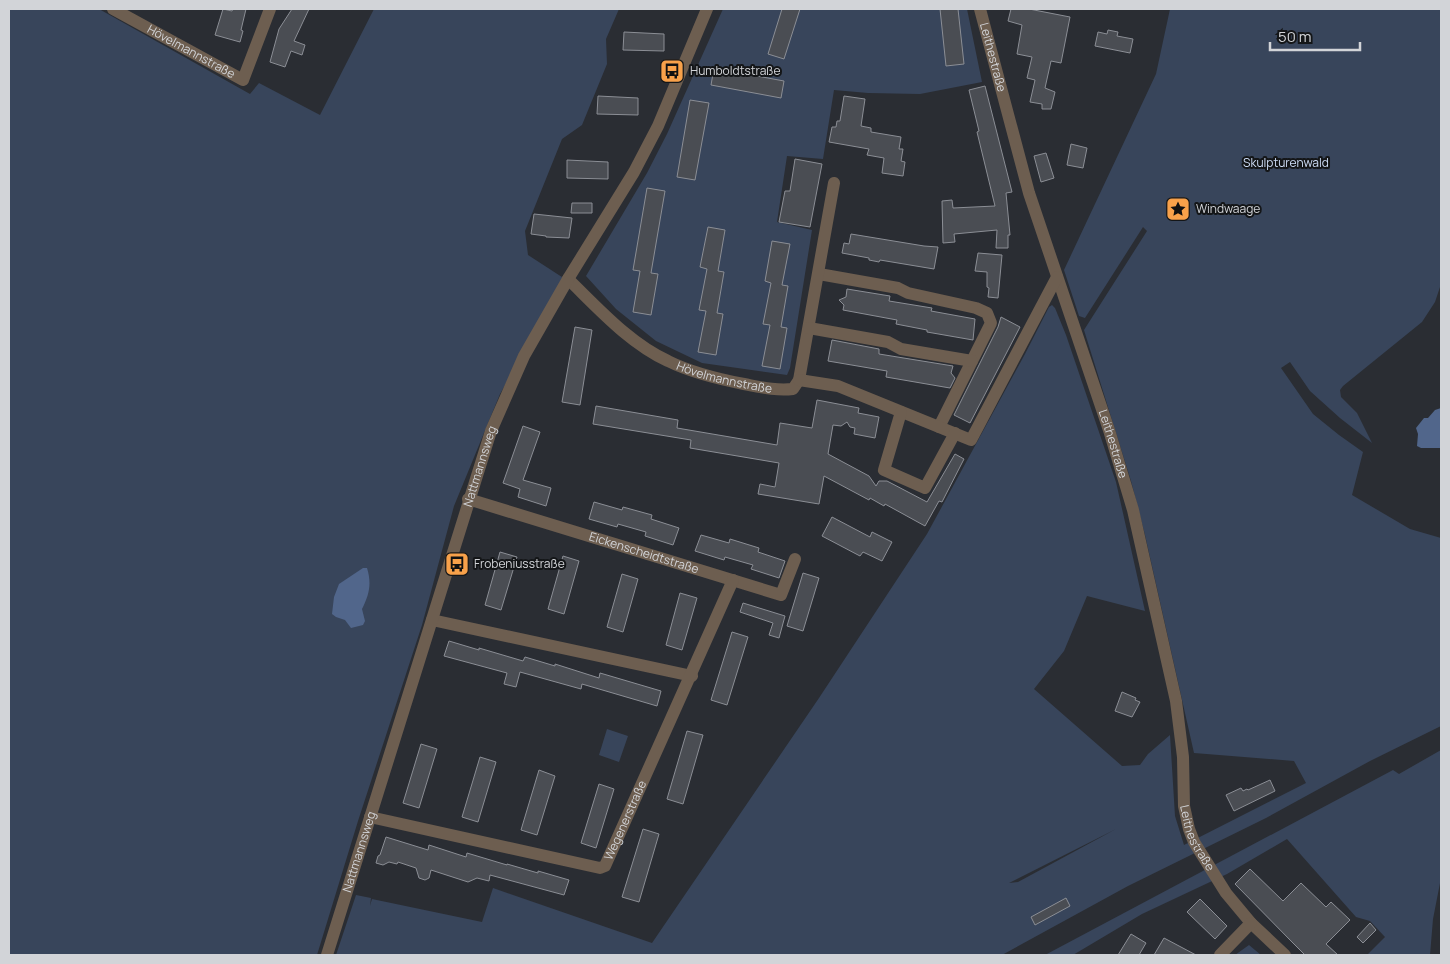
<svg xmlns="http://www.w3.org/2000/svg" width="1450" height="964" font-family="Manrope,sans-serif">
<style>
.green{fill:#38455b;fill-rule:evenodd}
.water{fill:#51668b}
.building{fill:#4a4d53;stroke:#8b8e95}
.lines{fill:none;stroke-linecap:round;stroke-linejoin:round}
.street{stroke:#6d5e50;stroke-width:12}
.labels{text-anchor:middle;stroke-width:4;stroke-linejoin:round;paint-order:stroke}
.street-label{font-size:12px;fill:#d2d4d8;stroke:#141618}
.poi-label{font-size:12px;fill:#d2d4d8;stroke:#141618;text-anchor:start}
.park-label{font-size:12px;fill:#ceddf6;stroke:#141618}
</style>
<rect width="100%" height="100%" fill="#2a2d33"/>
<path class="green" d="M9,9H99L250,94L259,83L320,115L374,9H619L606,39L607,64L582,125L562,139L525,231L528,255L565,279L500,394L454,506L422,625L358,821L317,955H9Z
M723,9H967L982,82L920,94L868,93L834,90L823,159L787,156L777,222L812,230L790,368L787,375L702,363L656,341L616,309L586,276L647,173L667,134Z
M1170,9H1441V284L1435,302L1422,322L1343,386L1340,390L1341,397L1357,413L1372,443L1340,418L1310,391L1290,362L1281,368L1313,414L1339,435L1363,452L1352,495L1410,529L1441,538V726L1370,761L1266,818L1128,886L1002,955H336L356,895L371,898L370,906L372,899L482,922L493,888L652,943L819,698L927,534L1025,354L1049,307L1052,305L1055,308L1066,335L1116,482L1145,611L1087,596L1064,651L1034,689L1122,766L1140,765L1148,754L1170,735L1175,816L1184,845L1306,783L1294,761L1194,753L1145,535L1131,481L1084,330L1147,231L1143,227L1085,318L1079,316L1064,270L1156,74ZM1116,829L1018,882L1009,883Z
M607,729L628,736L619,762L599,755Z
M1441,750V878L1433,919L1430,955H1367L1385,937L1370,921L1356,917L1287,839L1227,874L1142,914L1073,955H1045L1393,770L1399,774Z
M1249,945L1261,955H1235Z"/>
<path class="water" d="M1441,408V448H1421L1417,446L1418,434L1416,428L1424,418H1428L1435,410Z
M363,568H367C372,584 369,595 362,609L365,621L363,625L351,628L345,620L336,617L332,614L334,597L339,584Z"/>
<path class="building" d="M223,9L232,11L233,9H246L241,30L243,31L240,42L215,35Z
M292,9H309L294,41L305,45L302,55L291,51L285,67L270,62L279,29Z
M782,9H800L784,59L768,54Z
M940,9H958L964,64L946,66Z
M1011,9H1029L1070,17L1061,63L1051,61L1045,88L1055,92L1051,109H1042V104L1030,102L1035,80L1027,78L1032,57L1017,54L1022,25L1008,21Z
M1108,30L1118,32L1117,36L1133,39L1130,53L1095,46L1098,32L1107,34Z
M624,32L664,34V51L623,50Z
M714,68L784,81L781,98L711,85Z
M985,86L1012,192L1006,193L1010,235H1008V248H996L997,230L954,234L955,242L943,243L942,201L952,200L953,208L995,206L977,132L979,131L969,90Z
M598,96L638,98V115L597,114Z
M844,96L865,99L861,126L871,128V132L901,137L899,149H903L901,161L905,162L903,176L882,173L884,158L867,155L869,149L829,142L832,127H836L837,121H840Z
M690,100L709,103L695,180L677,177Z
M1071,144L1087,148L1083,168L1067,165Z
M1046,153L1054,178L1041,182L1034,156Z
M795,159L822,164L810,227L779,222L785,191H790Z
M567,160L608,162V179L567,178Z
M647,188L665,191L651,273L658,274L651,315L633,312L640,271L633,270Z
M572,203H592V213H571Z
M534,214L572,218L569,238L546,237V236L531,234Z
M708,227L725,230L718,271L724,272L717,313L723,314L716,355L698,352L706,311L699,310L707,269L700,267Z
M851,234L924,246L938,247L934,269L880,260L879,262L869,260V258L842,253L844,243L849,244Z
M772,241L790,244L782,285L788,286L781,327L787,328L780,369L762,366L770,325L763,324L771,283L765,281Z
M978,253L1002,255L998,298L988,297L989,288L987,287V272L975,271Z
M847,289L890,296L889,301L932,308L931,311L975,319L973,340L927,332V330L896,324L897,320L843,310L844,305L839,300L846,297Z
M1001,317L1020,327L970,423L954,415L998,327Z
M575,327L592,330L580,405L562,402Z
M832,340L879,349V354L953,366L951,373L955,378L950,388L886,377L887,371L828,361Z
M817,400L859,408L858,413L879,417L875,438L854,434L855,428L850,427L847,422L841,426L833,425L828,454L869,476L876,486L879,481H887L927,502L955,454L964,459L942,502L939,501L925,526L885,504L884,506L870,498L869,500L824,476L819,504L758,494L760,484L775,487L779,463L690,448L691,440L593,424L596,406L678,420L677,428L777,445L780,423L812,428Z
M523,426L540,432L523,480L551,488L546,506L518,497L520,489L503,483Z
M594,502L622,510L623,507L652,515L651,519L679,528L673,545L645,536L646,532L618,524L617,527L589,519Z
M832,517L870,537L872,532L892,542L882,561L863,552L860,556L822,536Z
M701,535L729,543L730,539L759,548L758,552L785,561L779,578L751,569L753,565L725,557L724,560L695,551Z
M500,552L517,557L501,610L485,605Z
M563,556L579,561L564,614L548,609Z
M803,573L819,578L803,631L787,626Z
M622,574L638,579L623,632L607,627Z
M680,593L697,598L682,650L666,645Z
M743,603L785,616L779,638L769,635L773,623L740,612Z
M732,632L748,637L727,705L711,700Z
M449,641L479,650V648L523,661L525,657L555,666V664L599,678L600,673L661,691L657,706L582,684L581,689L520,672L516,687L504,684L507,673L444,656Z
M1122,692L1136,698L1135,700L1140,702L1132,717L1115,711Z
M687,731L703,735L683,804L667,799Z
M421,744L437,749L419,808L403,803Z
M480,757L496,762L478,822L462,817Z
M539,770L555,776L537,835L521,830Z
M1270,780L1275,791L1234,811L1226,795L1241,788L1243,791L1247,789L1248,790Z
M599,784L614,789L596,848L581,843Z
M643,829L659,834L639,902L622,897Z
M386,837L428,850L429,845L466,857L467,853L507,865V864L538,873V871L569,880L564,895L490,875L489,881L477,878L468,882L431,870L429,878L425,880L419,878L416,868L398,862L397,864L389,862L383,865L376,863L378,856L380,855Z
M1250,869L1283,901L1301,883L1326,907L1331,902L1350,920L1326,944L1338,955H1305L1292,942L1235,884Z
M1066,898L1070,906L1035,925L1031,917Z
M1200,899L1227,926L1215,939L1187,912Z
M1370,923L1376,930L1363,943L1357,937Z
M1131,934L1146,943L1139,955H1118Z
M1164,938L1196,955H1154Z"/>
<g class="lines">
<g class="street">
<path id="s1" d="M113,9L243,80L270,9"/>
<path id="s2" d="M980,9L1029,193L1109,430L1133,510L1176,701L1183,757L1184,806L1189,829L1194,842L1226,893L1251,923L1285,955"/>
<path d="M819,274L898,288L908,293L976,308L987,313L991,323L939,427"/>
<path id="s3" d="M568,279C598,308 629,343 668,361C692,373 718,379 744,384C760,387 776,391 793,389L799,380L834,183"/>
<path d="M809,328L888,342L901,349L972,361"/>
<path d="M799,380L838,386L971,440L1057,277"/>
<path d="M901,412L884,470L925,488L955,433"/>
<path id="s4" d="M468,499L781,595L795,559"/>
<path d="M432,620L692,676"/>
<path id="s5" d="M370,817L600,868L605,866L733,580"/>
<path id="s6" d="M327,955L491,431L524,356L568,279L634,172L658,126L707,9"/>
<path d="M1220,955L1251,923"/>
</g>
</g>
<defs>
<g id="bus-square" transform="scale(1.25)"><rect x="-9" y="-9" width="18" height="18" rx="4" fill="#f8a14a" stroke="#141618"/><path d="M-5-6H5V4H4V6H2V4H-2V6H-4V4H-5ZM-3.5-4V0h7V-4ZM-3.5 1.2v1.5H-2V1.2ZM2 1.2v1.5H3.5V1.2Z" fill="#111"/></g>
<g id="sight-square" transform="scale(1.25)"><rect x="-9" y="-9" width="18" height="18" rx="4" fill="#f8a14a" stroke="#141618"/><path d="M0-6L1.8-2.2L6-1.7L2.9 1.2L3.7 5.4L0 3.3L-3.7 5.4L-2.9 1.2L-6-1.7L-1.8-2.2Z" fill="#111"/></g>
</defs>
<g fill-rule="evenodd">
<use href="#bus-square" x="672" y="71"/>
<use href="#sight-square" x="1178" y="209"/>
<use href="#bus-square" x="457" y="564"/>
</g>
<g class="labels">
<g class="street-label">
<text dy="4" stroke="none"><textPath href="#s1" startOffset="89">Hövelmannstraße</textPath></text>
<text dy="4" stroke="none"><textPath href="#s2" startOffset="50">Leithestraße</textPath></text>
<text dy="4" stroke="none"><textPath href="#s3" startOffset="189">Hövelmannstraße</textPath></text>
<text dy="4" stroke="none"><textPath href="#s2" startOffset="455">Leithestraße</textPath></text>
<text dy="4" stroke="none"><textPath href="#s6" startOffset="512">Nattmannsweg</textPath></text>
<text dy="4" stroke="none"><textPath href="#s4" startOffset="184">Eickenscheidtstraße</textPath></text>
<text dy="4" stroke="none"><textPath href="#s5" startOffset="291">Wegenerstraße</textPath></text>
<text dy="4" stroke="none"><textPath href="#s2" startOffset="860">Leithestraße</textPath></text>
<text dy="4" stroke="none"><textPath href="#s6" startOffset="108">Nattmannsweg</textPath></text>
</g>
<g class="poi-label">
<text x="690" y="75">Humboldtstraße</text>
<text x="1196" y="213">Windwaage</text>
<text x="474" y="568">Frobeniusstraße</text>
</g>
<g class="park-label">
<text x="1286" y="167">Skulpturenwald</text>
</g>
</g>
<rect width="1450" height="964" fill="none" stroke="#d2d4d8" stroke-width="20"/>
<path d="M1270 42v8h90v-8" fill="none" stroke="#d2d4d8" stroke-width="2.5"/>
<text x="1278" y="42" font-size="15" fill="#d2d4d8" stroke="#141618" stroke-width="4" paint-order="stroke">50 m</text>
</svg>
